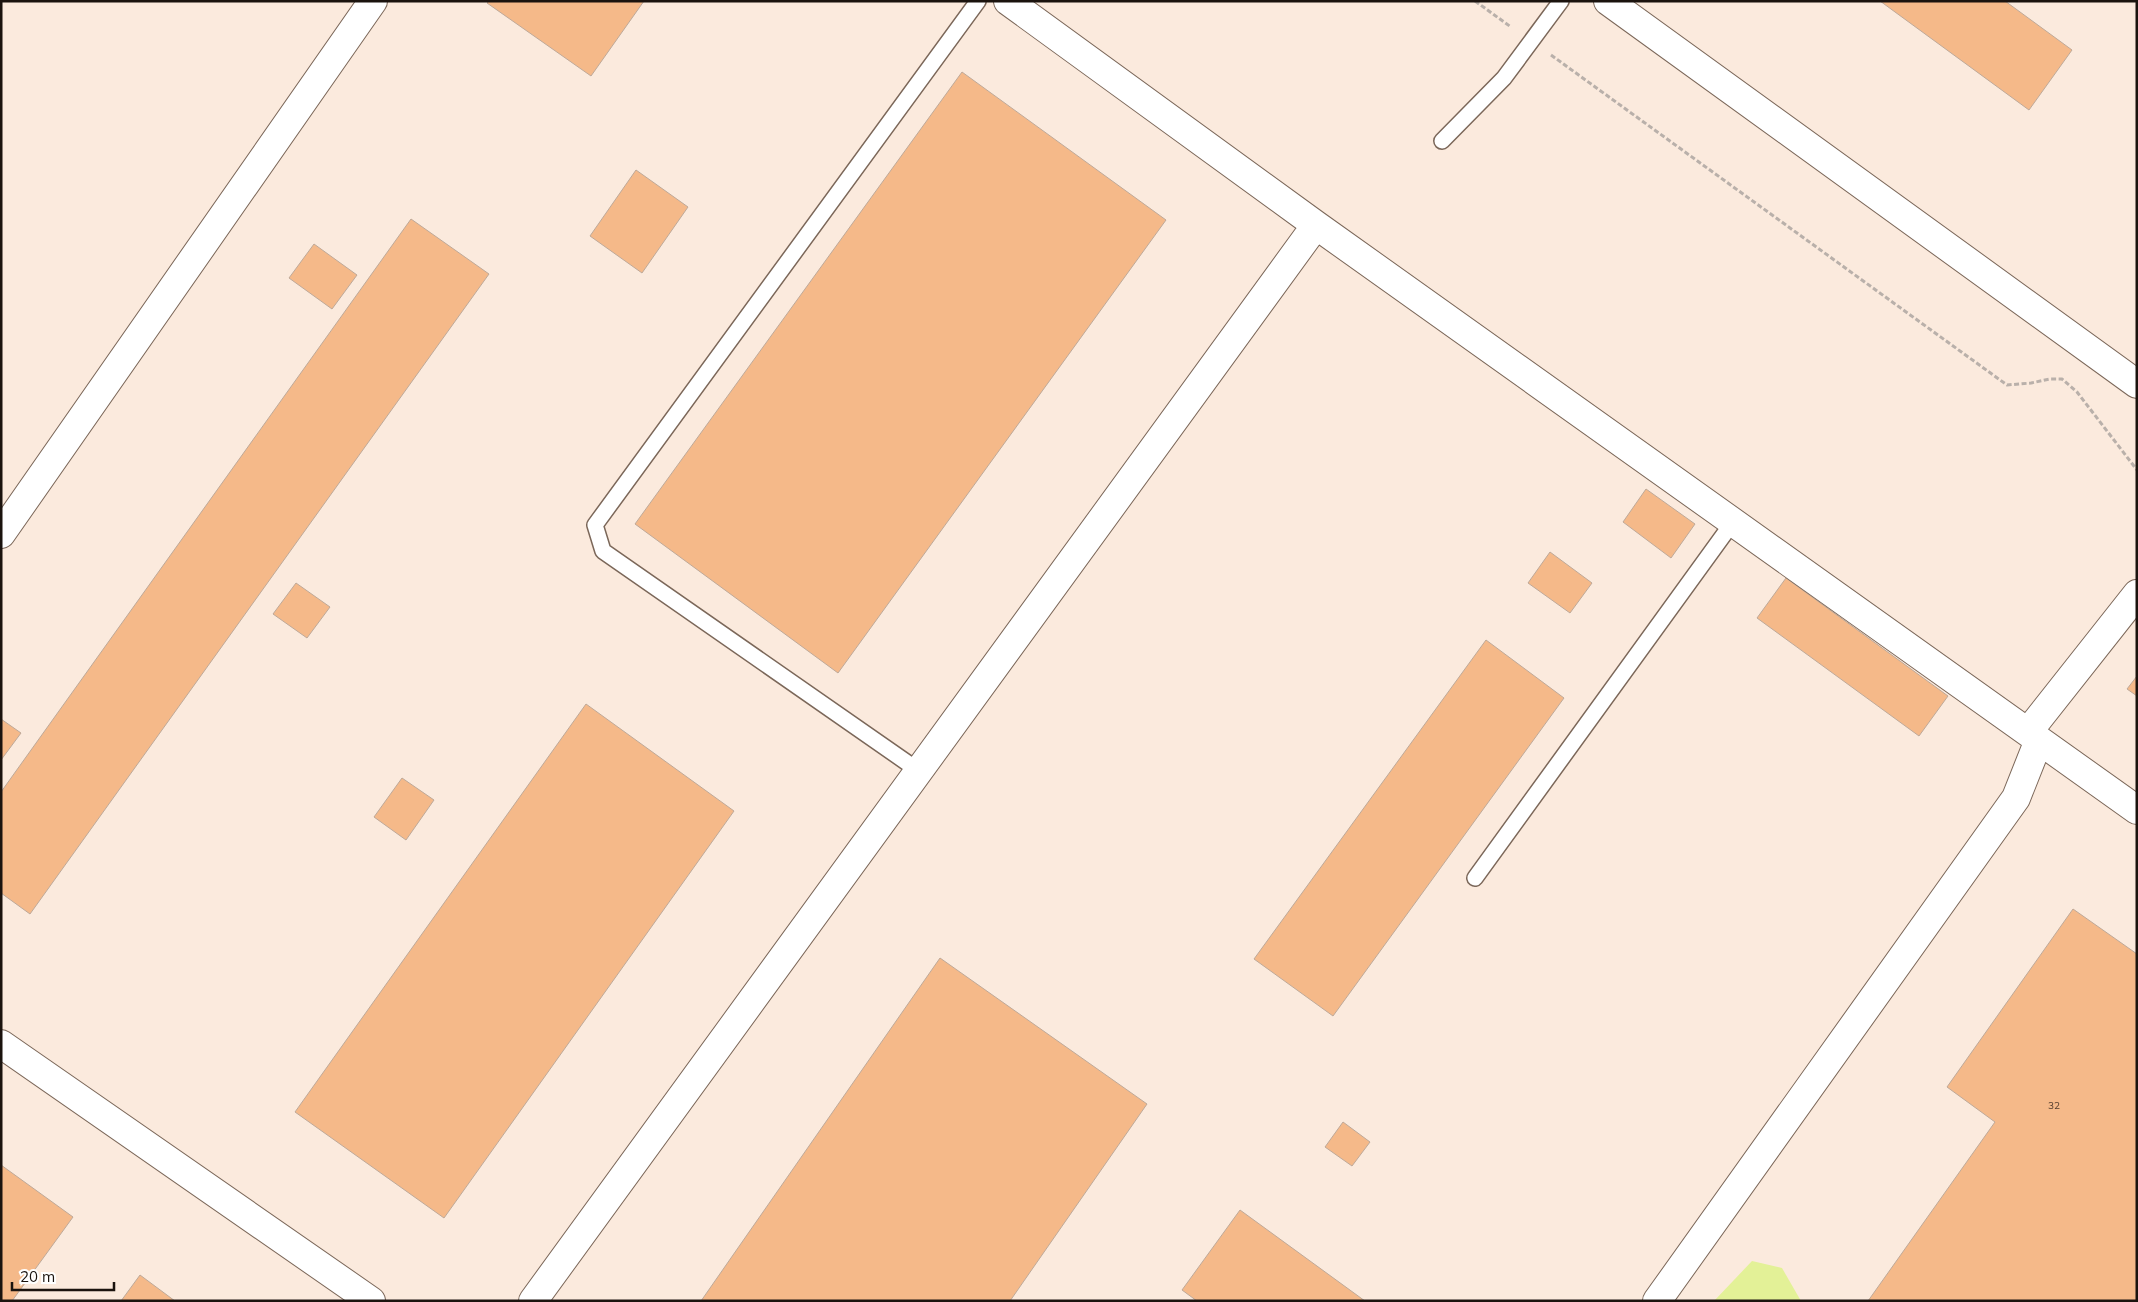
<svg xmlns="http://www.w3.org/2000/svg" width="2138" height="1302" font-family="Mulish,sans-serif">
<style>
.built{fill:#fbeadd}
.green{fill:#e3f197}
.building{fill:#f5b989;stroke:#bea999}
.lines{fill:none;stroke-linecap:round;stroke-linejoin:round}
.service-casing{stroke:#7b6759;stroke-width:18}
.minor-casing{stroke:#7b6759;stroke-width:30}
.tertiary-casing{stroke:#7b6759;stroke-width:30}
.path{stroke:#b9b0aa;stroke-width:3;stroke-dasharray:5 2.5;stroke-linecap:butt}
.service{stroke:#fff;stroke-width:15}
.minor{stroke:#fff;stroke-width:28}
.tertiary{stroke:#fff;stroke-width:28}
.labels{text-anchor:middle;stroke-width:4.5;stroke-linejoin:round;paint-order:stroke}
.number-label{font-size:10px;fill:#523c2d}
</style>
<rect width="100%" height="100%" fill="#fff6ef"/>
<path class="built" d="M1,1H2137V1301H1Z"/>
<path class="green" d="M1752,1261L1782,1268L1801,1301H1714Z"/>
<path class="building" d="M489,1H644L591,76L487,3Z
M1880,1H2005L2072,50L2029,110Z
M962,72L1166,220L838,673L635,524Z
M636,170L688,207L642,273L590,236Z
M411,219L489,274L30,914L1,893V792Z
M314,244L357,275L332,309L289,278Z
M1646,489L1695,524L1671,558L1623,522Z
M1550,552L1592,583L1570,613L1528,583Z
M1786,578L1948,696L1919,736L1757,618Z
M296,583L330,607L307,638L273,614Z
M1486,640L1564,698L1333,1016L1254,959Z
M2137,676V696L2127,689Z
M586,704L734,811L444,1218L295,1112Z
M1,719L21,733L1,760Z
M402,778L434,800L406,840L374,817Z
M2073,909L2137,954V1301H1868L1995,1122L1947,1087Z
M940,958L1147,1104L1010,1301H701Z
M1343,1122L1370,1142L1352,1166L1325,1147Z
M1,1165L73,1217L12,1301H1Z
M1240,1210L1365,1301H1197L1182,1290Z
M140,1275L175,1301H121Z"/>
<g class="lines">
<g class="service-casing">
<path id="service" d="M1442,141L1504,78L1561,1
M919,771L603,551L595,525L978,1
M1475,878L1733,522"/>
</g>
<g class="minor-casing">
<path id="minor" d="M1008,1L1316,225L2137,810
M1,534L373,1
M2028,732L2137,594
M1,1044L371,1301
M533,1301L1316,225
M1657,1301L2016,798L2039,740"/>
</g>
<g class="tertiary-casing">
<path id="tertiary" d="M1608,1L2137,384"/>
</g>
<path class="path" d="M1475,1L1511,27
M1551,55L2007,385L2031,383L2050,379H2062L2077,392L2137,470"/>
<use href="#service" class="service"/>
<use href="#minor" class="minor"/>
<use href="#tertiary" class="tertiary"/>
</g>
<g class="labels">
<g class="number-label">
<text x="2054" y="1109">32</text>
</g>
</g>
<rect width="2138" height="1302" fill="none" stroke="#1b130e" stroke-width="5"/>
<path d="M12 1282v8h102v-8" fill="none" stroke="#1b130e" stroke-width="2.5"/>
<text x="20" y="1282" font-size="15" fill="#1b130e" stroke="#ffffff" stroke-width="4" paint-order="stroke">20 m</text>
</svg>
